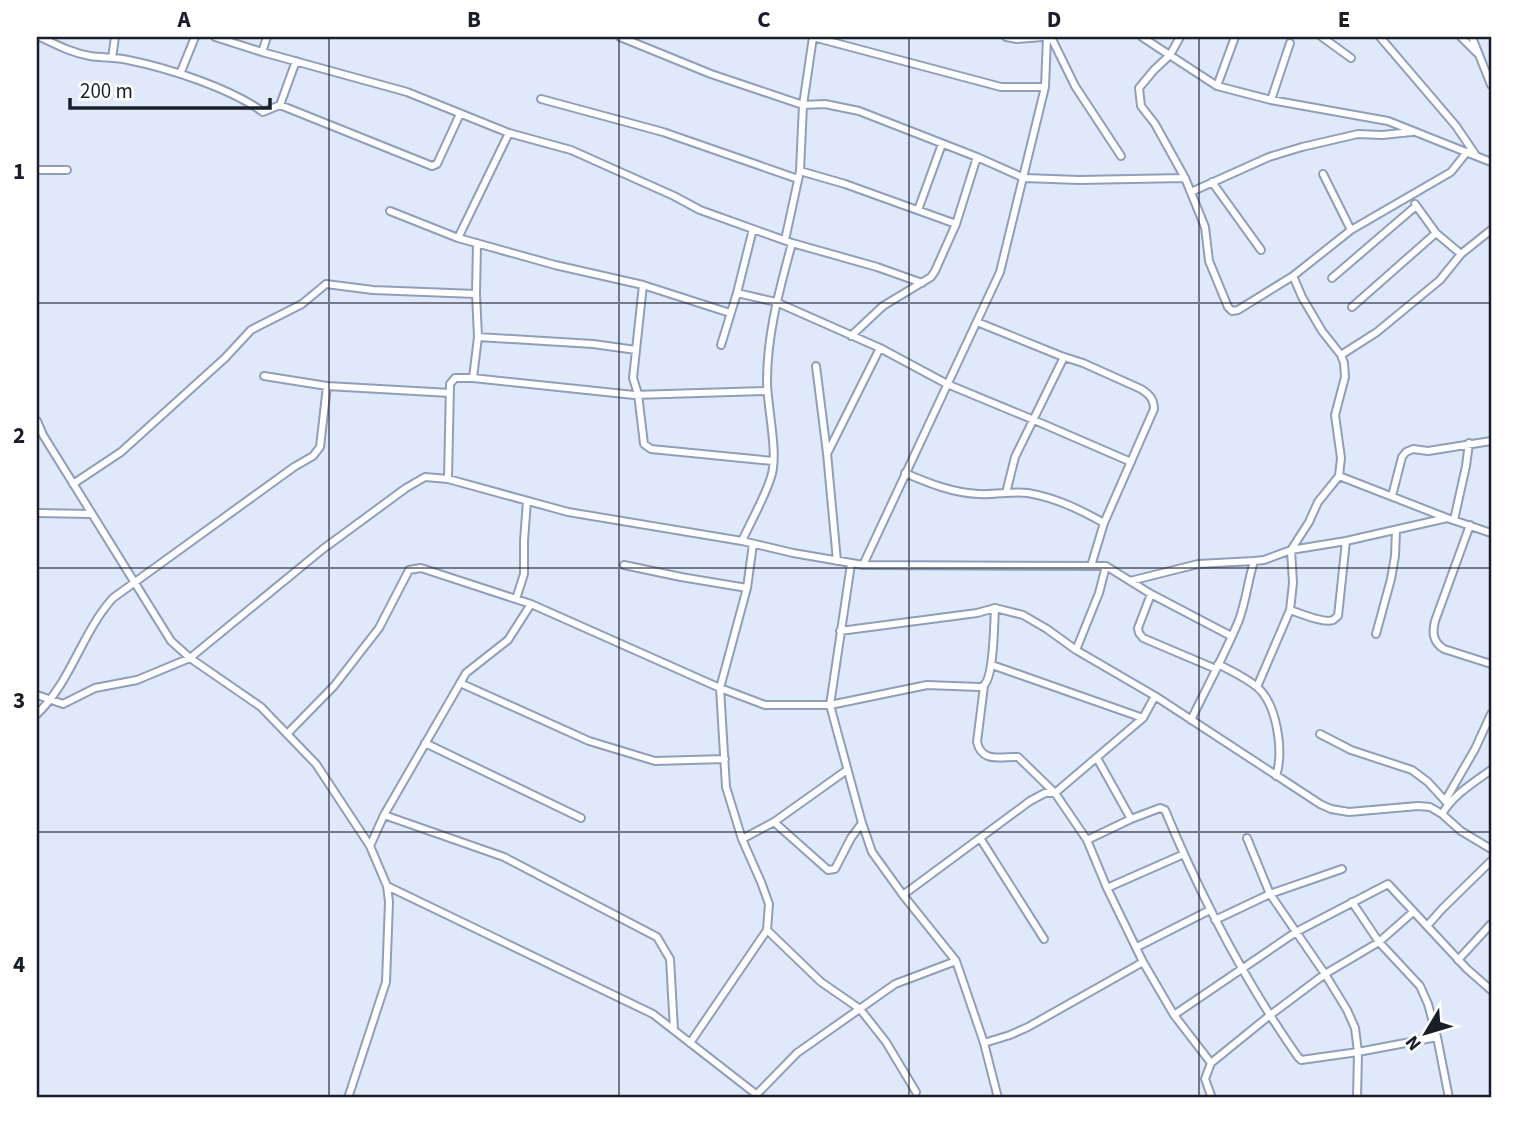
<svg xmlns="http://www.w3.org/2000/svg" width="1528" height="1135" font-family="'Source Sans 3',sans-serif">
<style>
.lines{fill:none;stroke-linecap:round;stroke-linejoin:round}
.street-casing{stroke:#919eba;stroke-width:10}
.street{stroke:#fff;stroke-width:6}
.grid{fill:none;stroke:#191e29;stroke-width:2;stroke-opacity:0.55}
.neatline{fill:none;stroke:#191e29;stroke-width:2.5}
.grid-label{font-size:23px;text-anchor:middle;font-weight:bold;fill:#191e29}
</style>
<rect width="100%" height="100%" fill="#e0e9fa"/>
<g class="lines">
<g class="street-casing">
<path id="street" d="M40,37C57,45 72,53 90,56C103,58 116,57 128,60C168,68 230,88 263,112L280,105L432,166L437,164L460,114
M215,37L262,52L407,92L509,133L571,150L674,196L700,210L792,243L877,267L922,283
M620,37L711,74L803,105L825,104L859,111L977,157L1024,178L1079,180L1185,178
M813,37L1001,87H1045
M1006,37L1017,39L1042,37
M1051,37L1075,86L1121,156
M1142,37L1217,86L1271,100L1388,121L1491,162
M1180,37L1170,55L1154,70L1139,88L1141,106L1155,124L1185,178L1205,227L1209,261L1228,307L1232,311L1238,310L1293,276L1351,230L1451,172L1467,152
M1322,37L1351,58
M1380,37L1456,126L1475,154
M1461,37L1477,53
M1472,37L1491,85
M262,52L267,37
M112,58L115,37
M180,74L195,37
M1217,86L1235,37
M541,99L663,132L798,179
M1271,100L1290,43
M280,105L296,61
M37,170H67
M800,171L845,184L956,224
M1323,174L1351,230
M1212,182L1261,250
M1191,192L1269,157L1302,147L1358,134L1382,135L1412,132
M1415,204L1436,233L1461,254
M918,210L942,144
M390,211L458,238L555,265L643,285L730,313
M458,238L509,133
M785,240L800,171L803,105L813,37
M1332,278L1416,206
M643,285L633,378L638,394L644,444L651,449L773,461
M737,293L776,302L880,348L947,384L1034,420L1131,462
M1352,307L1436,233
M977,322L1061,356L1083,363L1141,389C1149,394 1154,399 1154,409L1104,523
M851,336L883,306L931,277L935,271L956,224L977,157
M478,337L593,344L636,350
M721,345L737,293L753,229
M1341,355L1377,332L1440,280L1461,254L1491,230
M816,366L827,453L837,561
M264,376L327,386L450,393
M473,378L478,337L476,294L477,243
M37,421L43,435L171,641L190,658L261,707L316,764L370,846L387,886L389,902L386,982L348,1098
M828,452L880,348
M905,473C928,483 953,493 979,494C995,495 1012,491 1028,493C1056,498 1079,509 1104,523L1091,566
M1339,476L1447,518L1491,533
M448,479L450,384L455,378H473L634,395L767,391
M73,484L121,452L225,358L251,330L302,304L326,284L373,290L476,294
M1006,493L1015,457L1064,357
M1392,496L1402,457L1406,452L1413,449L1428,451L1491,441
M37,513L91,514
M1454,520L1466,466L1469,443
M1470,525L1435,621C1432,633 1433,642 1444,649L1491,664
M742,541C751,521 765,497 771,477C779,454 767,407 767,381C767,333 780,288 792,243
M851,564L830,705L862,823L872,852L903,895L956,961L984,1043L998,1098
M624,565L681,577L747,588
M863,565L1000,272L1045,87L1047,37
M1130,581L1198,564L1254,561
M1151,594L1138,628L1139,633L1143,638L1216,669
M516,599L524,574V541L527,501
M1290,610C1299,613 1325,624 1333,620C1335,619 1336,617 1338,616L1346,541
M840,631L977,613L995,608L1023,615L1047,629L1076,650L1099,593L1106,566L1151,594L1231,636
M1376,634L1391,579L1395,556L1396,530
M1076,650L1155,696L1320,804L1331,809L1349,812L1418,806L1430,807L1442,814L1461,831L1491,849
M1218,664C1231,671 1245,677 1257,687C1277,704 1284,751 1276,776
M992,665L1143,718
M460,683L589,741L655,761L725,759
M984,686L977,742C982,764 1002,756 1018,757L1055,793L1087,840L1107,888L1143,962L1174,1015L1211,1063L1205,1079L1212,1098
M1257,687L1290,610L1293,583L1291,550L1346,541L1447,518
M37,695L63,704L95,688L137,680L190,658L323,549L406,488L425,477L448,479L568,512L742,541L793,553L863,565L1106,566
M37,714C71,682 82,632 113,598L294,467L313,456L320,447L327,386
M1191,720C1207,687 1225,654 1239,620C1246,601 1248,581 1254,561L1264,560L1291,550L1309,522L1318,502L1339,476L1341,458L1335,415L1345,377L1344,363L1341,355L1322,331L1302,297L1293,276
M287,734L334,686L379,628L409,570L421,568L531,604L720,688L765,705H830L927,685L979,687C981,687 983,687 984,685C994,677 994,623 995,608
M1320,734L1351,750L1412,770L1428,782L1448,804
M425,743L581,818
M1097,758L1131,819
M1445,801L1475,749L1491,714
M1442,814C1453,795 1473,783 1491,770
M384,815L504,857L657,937L670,959L674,1030
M774,822L828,870L835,869L851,838L862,823
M980,838L1044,939
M1247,838L1270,894L1342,869
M742,839L774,822L847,770
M1087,840L1131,819L1160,808L1165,810C1201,897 1244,980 1298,1057L1301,1060L1358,1052L1437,1037
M370,846L384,815L466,673L508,640L531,604
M387,886L653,1014L761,1098
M1107,888L1184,854
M903,895L1030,801L1045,793H1055L1143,718L1155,696
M1352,902L1379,942L1420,986L1428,1004L1437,1037L1449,1098
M1215,920L1270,894L1325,974L1347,1010L1355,1028L1358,1052L1357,1098
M1427,926L1442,909L1491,861
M767,930L821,982L860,1009L886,1042L916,1092
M1137,947L1210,910
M1458,960L1491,924
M1174,1015L1296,932L1388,884L1467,969L1491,990
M690,1043L767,930L769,904L761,882L742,839L726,787L720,688L747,588L753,544
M984,1043L1010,1035L1028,1027L1143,962
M1211,1063L1269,1016L1325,974L1379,942L1413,912
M756,1095L797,1053L895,984L956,961"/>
</g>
<use href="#street" class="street"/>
</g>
<path class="grid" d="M329,37V1098M619,37V1098M909,37V1098M1199,37V1098M37,303H1491M37,568H1491M37,832H1491"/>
<rect width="1528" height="1135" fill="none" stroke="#ffffff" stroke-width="77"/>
<g transform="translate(1426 1033) rotate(232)" stroke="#ffffff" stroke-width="5" paint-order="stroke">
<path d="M0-5L12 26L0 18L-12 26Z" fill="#191e29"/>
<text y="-10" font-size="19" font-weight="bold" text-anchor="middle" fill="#191e29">N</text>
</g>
<path d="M70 98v10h200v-10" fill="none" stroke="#191e29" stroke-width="3.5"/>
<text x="80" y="98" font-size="21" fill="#191e29" stroke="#ffffff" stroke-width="5" paint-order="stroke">200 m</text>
<rect x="38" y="38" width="1452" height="1058" class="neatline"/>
<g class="grid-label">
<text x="184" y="27">A</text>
<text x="474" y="27">B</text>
<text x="764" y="27">C</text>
<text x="1054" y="27">D</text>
<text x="1344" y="27">E</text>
<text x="19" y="179">1</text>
<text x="19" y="443">2</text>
<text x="19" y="708">3</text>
<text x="19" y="972">4</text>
</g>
</svg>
